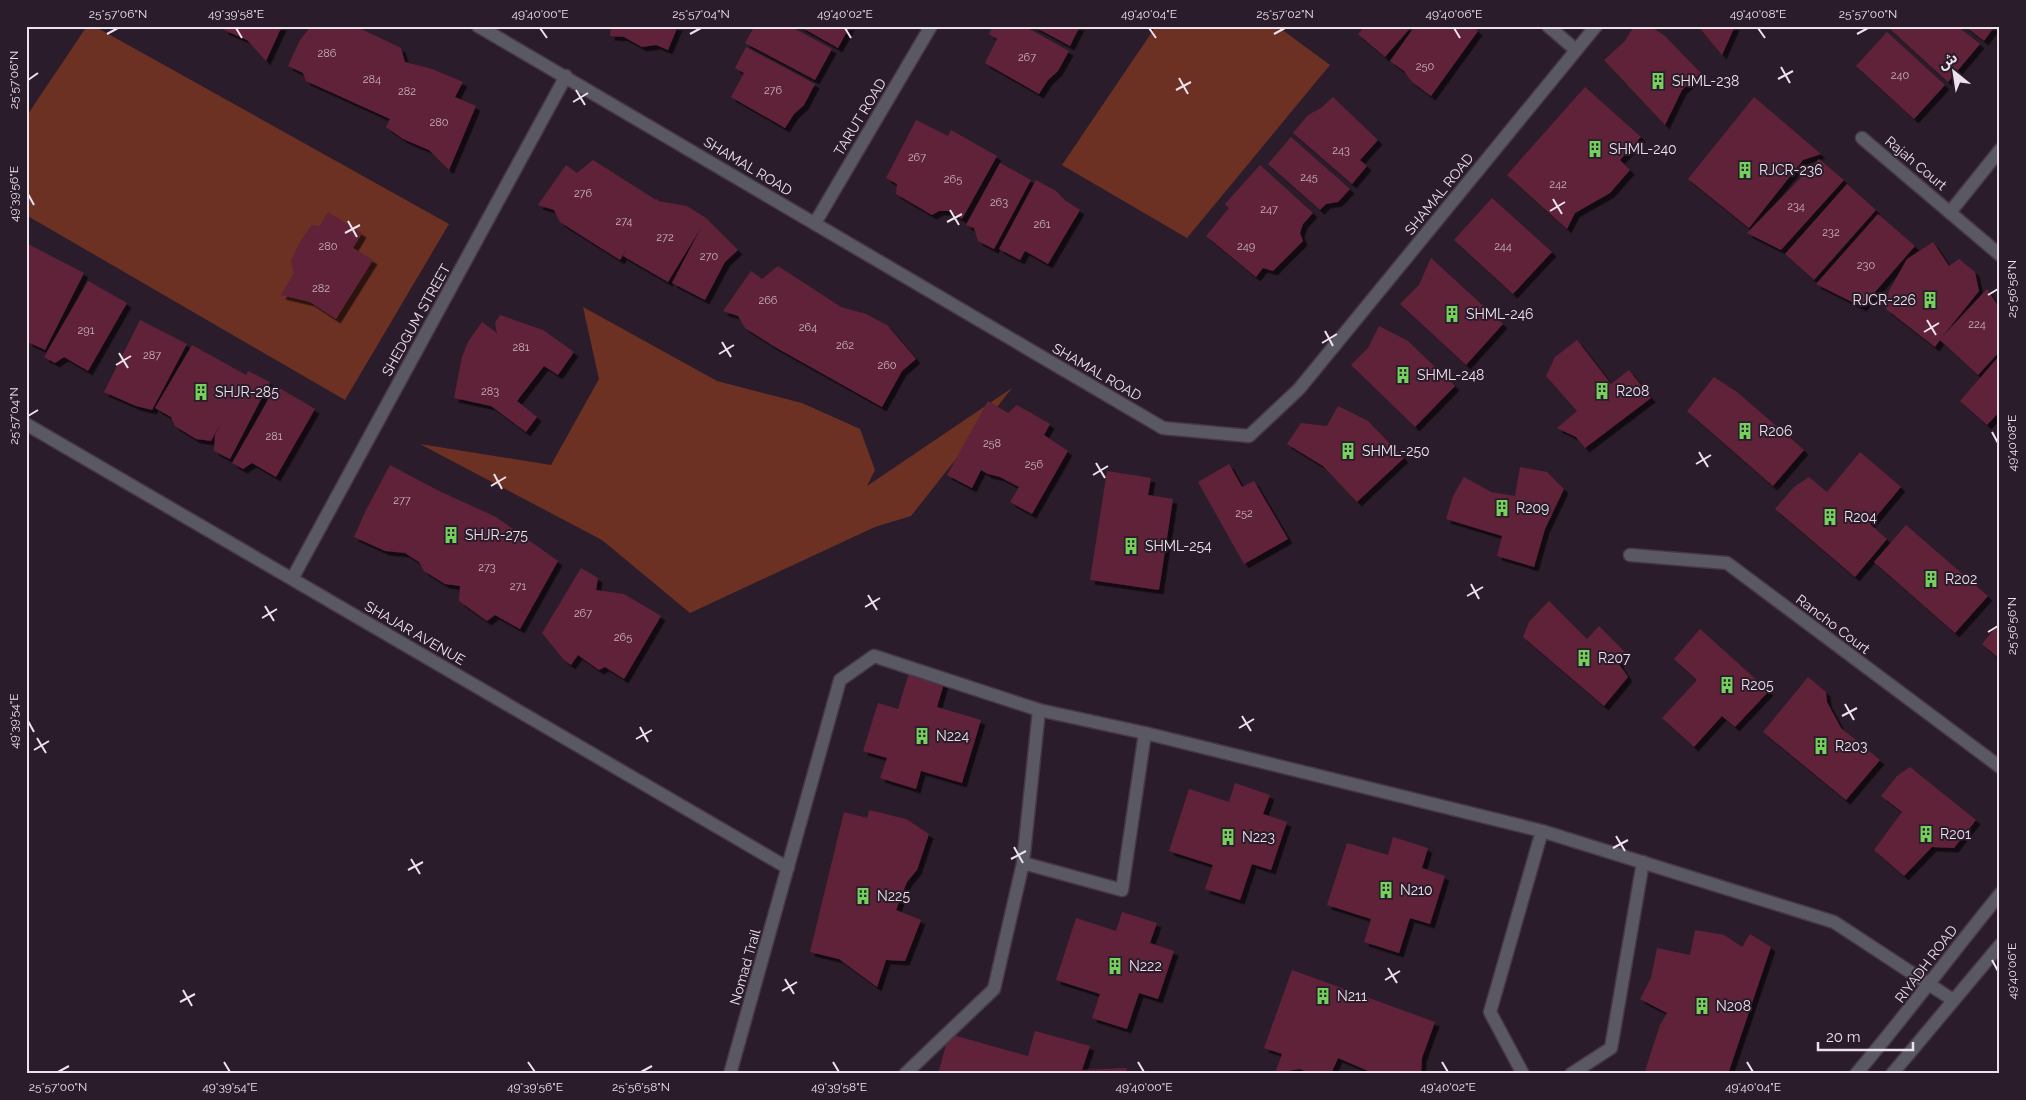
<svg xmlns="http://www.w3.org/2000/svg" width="2026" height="1100" font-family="Raleway,'Noto Sans Arabic',sans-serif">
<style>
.green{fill:#6c3122}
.building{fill:#602239;filter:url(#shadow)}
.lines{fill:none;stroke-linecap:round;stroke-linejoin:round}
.minor-casing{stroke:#463846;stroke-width:15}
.minor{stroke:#5a5963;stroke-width:12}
.ticks{fill:none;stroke:#ece2ec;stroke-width:2}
.labels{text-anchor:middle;stroke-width:4;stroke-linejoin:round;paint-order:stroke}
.number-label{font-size:11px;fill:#c9b2bf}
.poi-label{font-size:14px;fill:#ece2ec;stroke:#2b1c2b;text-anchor:start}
.street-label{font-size:14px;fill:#ece2ec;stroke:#2b1c2b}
.neatline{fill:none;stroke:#ece2ec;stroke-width:2}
.ticks-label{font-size:12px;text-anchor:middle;fill:#ece2ec}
</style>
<defs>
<filter id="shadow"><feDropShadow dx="4.5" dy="4.5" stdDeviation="0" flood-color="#0009"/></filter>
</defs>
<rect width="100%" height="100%" fill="#2b1c2b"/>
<path class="green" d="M87,26H94L449,224L345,400L26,215V117Z
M1156,26H1277L1330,65L1187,238L1062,165Z
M583,307L717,381L802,403L860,429L875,470L867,486L1012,388L911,516L875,527L690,613L602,540L420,444L551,465L599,379Z"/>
<path class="building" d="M226,26H282L266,61L247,40L224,30Z
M311,26H355L401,48L405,62L432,69L463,82L455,97L476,106L449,170L429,150L403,139L386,127L390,119L306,81L303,73L288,66L300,40Z
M611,26H678L668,50L656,45L642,47L624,37L610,36Z
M790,26L832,49L815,80L745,43L754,27Z
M799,26H850L838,48Z
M993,26H1024L1069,51L1058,71L1048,80L1039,94L985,63L997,39L989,34Z
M1033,26H1080L1070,46Z
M1365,26H1412L1385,57L1358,34Z
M1415,26H1472L1478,31L1431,96L1412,82L1404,71L1390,61Z
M1634,26H1650L1665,36L1701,73L1682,90L1665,125L1604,60L1625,41Z
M1698,26H1735L1722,55Z
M1893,26H1957L1980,44L1948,82L1890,29Z
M1965,26H1995L1984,41Z
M1887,32L1945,85L1914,119L1856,66Z
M746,47L815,84L804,105L794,114L785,128L731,97L744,73L735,68Z
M1585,87L1641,137L1620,160L1630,170L1610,193L1575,213L1567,229L1507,175Z
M1333,97L1378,140L1360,160L1367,166L1352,184L1293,133L1308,115L1321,108Z
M1754,97L1821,154L1803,160L1749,228L1688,179Z
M916,120L948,136L951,130L997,156L962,219L949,211H939L932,215L896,194L897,184L886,178Z
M1291,137L1350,189L1338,202L1326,204L1320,210L1268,164Z
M1819,159L1844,180L1781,250L1747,233Z
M593,160L656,200L657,198L658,201L687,206L706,218L738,250L725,262L705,300L672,283L702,226L668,282L623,256L629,245L620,260L560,222L554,210L538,205L566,165L577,173Z
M1000,163L1031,180L994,249L978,241L974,228L966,225Z
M1260,165L1313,213L1303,224L1300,233L1303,241L1273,271L1263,268L1256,277L1206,236L1229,208L1225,204Z
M1036,180L1056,191L1066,201L1080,210L1048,264L1025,251L1020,260L999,249Z
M1847,184L1876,210L1814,280L1785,254Z
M1492,198L1552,252L1513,294L1454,240Z
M328,212L362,233L353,248L373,260L336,319L310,302L281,295L294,273L291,261L299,244L311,225L320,226Z
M1878,214L1915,246L1862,307L1816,284Z
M1933,242L1949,266L1959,259L1975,272L1979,291L1942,337L1987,289L2000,309V351L1978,375L1940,340L1935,347L1886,309L1889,291L1907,259Z
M26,243L84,273L45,350L28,342L29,327L26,329Z
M1431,258L1503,324L1466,365L1400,304L1419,285Z
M778,266L841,307L866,314L887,325L916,359L902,371L882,407L775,347L745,328L738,316L723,311L751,271L762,279Z
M88,281L127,303L88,371L64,357L55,363L44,357Z
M500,315L543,330L574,352L558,375L544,366L517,401L537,417L526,432L491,406L454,398L462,357L468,342L482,322L497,333L495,323Z
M140,320L187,344L152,410L136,406L104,392Z
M1379,326L1408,341L1455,386L1415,427L1351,365L1368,348Z
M1577,340L1611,384L1629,370L1651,398L1585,448L1576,437L1557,428L1577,411L1546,376L1555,357Z
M192,345L246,375L248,371L270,382L230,459L214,451L215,435L221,423L211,441L196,439L175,426L171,417L155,408Z
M2000,355V411L1987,425L1960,401Z
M1714,377L1737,392L1804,450L1773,486L1687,411Z
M276,386L315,409L276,477L252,463L243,469L232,463Z
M988,401L1008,413L1017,405L1050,424L1044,435L1068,451L1032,514L1010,502L1019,487L1000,477L988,474L981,470L972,488L947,475Z
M1338,406L1368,421L1404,458L1357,502L1323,466L1287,444L1301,423L1327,426Z
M1860,452L1901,487L1870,524L1887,539L1855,577L1775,509L1794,487L1809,477L1827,492Z
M1229,464L1242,487L1254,481L1288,539L1244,564L1198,482Z
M390,465L439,491L496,517L558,561L520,629L495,615L487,621L459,601L460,586L445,584L424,571L419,562L405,553L385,551L354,537L366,510Z
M1520,467L1547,472L1564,489L1545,529L1534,567L1497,556L1502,536L1446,519L1453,496L1464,477L1491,492L1515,496Z
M1107,471L1151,478L1148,495L1173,499L1159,590L1090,580Z
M1906,525L1988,596L1955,633L1874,562Z
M581,568L598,578L596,590L624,594L661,616L624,679L605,667L599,670L578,655L571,665L564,660L542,633Z
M1549,601L1587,639L1599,626L1625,652L1619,664L1628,677L1604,706L1523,637L1529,622Z
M2000,622V659L1982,644Z
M1700,629L1769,691L1735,727L1722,716L1694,747L1662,718L1697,680L1674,659Z
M909,673L944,683L937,707L981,720L962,783L921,771L916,789L880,778L887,758L863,751L878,703L898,709Z
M1808,677L1826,692L1827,702L1841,728L1880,760L1846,800L1763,732Z
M1910,767L1976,820L1954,848L1932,847L1904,876L1874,850L1902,812L1881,796L1897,776Z
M1235,783L1270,795L1263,814L1287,822L1271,870L1252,864L1240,900L1205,889L1213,865L1169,851L1189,789L1229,802Z
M869,810L906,819L929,834L917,870L907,882L896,910L921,920L905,961L886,960L877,987L839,959L810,952L844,812L867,818Z
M1393,837L1428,848L1422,868L1445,876L1430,924L1410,918L1399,953L1364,942L1371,919L1327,905L1347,843L1388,855Z
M1122,912L1157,923L1150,943L1174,951L1158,999L1139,993L1127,1029L1092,1018L1100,994L1056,980L1076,918L1116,931Z
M1695,930L1724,935L1742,947L1750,934L1771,947L1728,1074H1644L1660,1025L1667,1013L1640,999L1651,978L1657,948L1690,955Z
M1292,970L1435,1022L1422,1058L1421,1074H1375L1338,1058L1331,1074H1311L1300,1069L1275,1073L1282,1054L1264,1048Z
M1035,1031L1090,1046L1082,1070L1127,1068L1125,1074H938L949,1034L1028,1056Z"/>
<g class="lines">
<g class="minor-casing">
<path id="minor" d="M478,26L1163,428L1249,436L1299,389L1596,26
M1548,26L1576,50
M1862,138L2000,255
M1951,211L2000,150
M815,223L931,26
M26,424L788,868
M1630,555L1727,563L2000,767
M292,579L566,76
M1023,863L1122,890L1145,733
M730,1074L840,680L874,656L1039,710L1145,733L1542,831L1834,922L1953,1000
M905,1074L994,989L1023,863L1039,710
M1523,1074L1490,1012L1542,831
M1571,1074L1611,1048L1643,862
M1856,1074C1906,1015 1951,954 2000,894
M1892,1074L2000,945"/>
</g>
<use href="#minor" class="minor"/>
</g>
<path class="ticks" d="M236,28L242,38M540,28L547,38M845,28L851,38M1149,28L1156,38M1454,28L1460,38M1758,28L1765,38M107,34L118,28M690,34L701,28M1274,34L1285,28M1857,34L1868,28M1781,67L1790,83M1179,78L1188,94M1778,79L1793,71M28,80L38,73M576,90L585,105M1176,90L1191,82M573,102L588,93M28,194L34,205M1553,199L1562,214M950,210L959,225M1550,211L1565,202M348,221L357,237M947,222L962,214M345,233L360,225M1988,295L1998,289M1927,320L1936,335M1325,331L1333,346M1924,332L1939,323M722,342L731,357M1322,343L1337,334M119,353L128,368M719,354L734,345M116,365L131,356M28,416L38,410M1992,432L1998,443M1699,452L1708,467M1096,463L1105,478M1696,464L1711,455M494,474L502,489M1093,475L1108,466M491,486L506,477M1471,584L1479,599M868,595L877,610M1467,596L1483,587M265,606L274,621M865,607L880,598M262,618L277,609M1988,632L1998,626M1845,704L1854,720M1242,716L1251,731M1842,716L1857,708M28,721L34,732M640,727L648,742M1239,728L1254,719M37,738L46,753M636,739L652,730M34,750L49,741M1616,836L1625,851M1014,847L1023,863M1613,848L1628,840M411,859L420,874M1011,859L1026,851M408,870L423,862M1992,960L1998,971M1388,968L1397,983M785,979L794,994M1385,980L1400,971M183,990L192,1006M782,991L797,982M180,1002L195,994M224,1062L230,1072M528,1062L535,1072M833,1062L839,1072M1138,1062L1144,1072M1442,1062L1448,1072M1747,1062L1753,1072M58,1072L69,1066M641,1072L652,1066"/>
<defs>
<g id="building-bare" transform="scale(1.35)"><path d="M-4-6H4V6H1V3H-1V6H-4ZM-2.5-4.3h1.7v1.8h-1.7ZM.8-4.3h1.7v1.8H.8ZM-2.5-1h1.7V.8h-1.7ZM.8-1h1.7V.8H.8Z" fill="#74d25c" stroke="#2b1c2b" stroke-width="2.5" paint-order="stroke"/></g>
</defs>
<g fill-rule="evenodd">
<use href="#building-bare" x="1658" y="81"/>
<use href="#building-bare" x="1595" y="149"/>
<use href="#building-bare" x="1745" y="170"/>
<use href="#building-bare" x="1930" y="300"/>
<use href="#building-bare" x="1452" y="314"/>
<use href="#building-bare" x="1403" y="375"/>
<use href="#building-bare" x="1602" y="391"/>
<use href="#building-bare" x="201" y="392"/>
<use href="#building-bare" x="1745" y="431"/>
<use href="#building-bare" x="1348" y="451"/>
<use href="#building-bare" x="1502" y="508"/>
<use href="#building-bare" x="1830" y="517"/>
<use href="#building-bare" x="451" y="535"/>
<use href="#building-bare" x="1131" y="546"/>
<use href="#building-bare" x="1931" y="579"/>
<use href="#building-bare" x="1584" y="658"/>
<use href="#building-bare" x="1727" y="685"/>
<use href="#building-bare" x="922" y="736"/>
<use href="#building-bare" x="1821" y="746"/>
<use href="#building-bare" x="1926" y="834"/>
<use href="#building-bare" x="1228" y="837"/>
<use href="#building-bare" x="1386" y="890"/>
<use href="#building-bare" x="863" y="896"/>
<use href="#building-bare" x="1115" y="966"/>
<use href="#building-bare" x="1323" y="996"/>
<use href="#building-bare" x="1702" y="1006"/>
</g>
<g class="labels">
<g class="number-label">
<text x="327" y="57">286</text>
<text x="1027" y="61">267</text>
<text x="1425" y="70">250</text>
<text x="1900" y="79">240</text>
<text x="372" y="83">284</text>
<text x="773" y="94">276</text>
<text x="407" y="95">282</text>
<text x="439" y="126">280</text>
<text x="1341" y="154">243</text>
<text x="917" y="161">267</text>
<text x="1309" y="181">245</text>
<text x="953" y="183">265</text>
<text x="1558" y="188">242</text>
<text x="583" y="197">276</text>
<text x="999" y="206">263</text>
<text x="1796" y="210">234</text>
<text x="1269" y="213">247</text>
<text x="624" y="225">274</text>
<text x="1042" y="228">261</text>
<text x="1831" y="236">232</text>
<text x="665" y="241">272</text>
<text x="328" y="250">280</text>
<text x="1246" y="250">249</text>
<text x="1503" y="250">244</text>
<text x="709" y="260">270</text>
<text x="1866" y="269">230</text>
<text x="321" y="292">282</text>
<text x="768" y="304">266</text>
<text x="1977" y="328">224</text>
<text x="808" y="331">264</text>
<text x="86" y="334">291</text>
<text x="845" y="349">262</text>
<text x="521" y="351">281</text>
<text x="152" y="359">287</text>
<text x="887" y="369">260</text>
<text x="490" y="395">283</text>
<text x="274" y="440">281</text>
<text x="992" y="447">258</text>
<text x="1034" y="468">256</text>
<text x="402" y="504">277</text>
<text x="1244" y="517">252</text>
<text x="487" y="571">273</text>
<text x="518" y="590">271</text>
<text x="583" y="617">267</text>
<text x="623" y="641">265</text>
</g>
<g class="poi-label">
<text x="1672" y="86">SHML-238</text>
<text x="1609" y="154">SHML-240</text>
<text x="1759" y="175">RJCR-236</text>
<text x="1916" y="305" text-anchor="end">RJCR-226</text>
<text x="1466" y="319">SHML-246</text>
<text x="1417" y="380">SHML-248</text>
<text x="1616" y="396">R208</text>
<text x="215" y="397">SHJR-285</text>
<text x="1759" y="436">R206</text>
<text x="1362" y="456">SHML-250</text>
<text x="1516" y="513">R209</text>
<text x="1844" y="522">R204</text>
<text x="465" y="540">SHJR-275</text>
<text x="1145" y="551">SHML-254</text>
<text x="1945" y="584">R202</text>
<text x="1598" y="663">R207</text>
<text x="1741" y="690">R205</text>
<text x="936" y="741">N224</text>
<text x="1835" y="751">R203</text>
<text x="1940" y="839">R201</text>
<text x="1242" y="842">N223</text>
<text x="1400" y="895">N210</text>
<text x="877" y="901">N225</text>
<text x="1129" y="971">N222</text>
<text x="1337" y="1001">N211</text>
<text x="1716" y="1011">N208</text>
</g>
<g class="street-label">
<text transform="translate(860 117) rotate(-59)" y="5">TARUT ROAD</text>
<text transform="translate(1916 163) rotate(40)" y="5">Rajah Court</text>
<text transform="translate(748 166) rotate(31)" y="5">SHAMAL ROAD</text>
<text transform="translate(1439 194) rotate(-51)" y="5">SHAMAL ROAD</text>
<text transform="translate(416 320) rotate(-61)" y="5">SHEDGUM STREET</text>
<text transform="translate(1097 372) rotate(30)" y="5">SHAMAL ROAD</text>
<text transform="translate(1833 624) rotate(37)" y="5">Rancho Court</text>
<text transform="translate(415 633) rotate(30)" y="5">SHAJAR AVENUE</text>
<text transform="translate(1926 964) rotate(-53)" y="5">RIYADH ROAD</text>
<text transform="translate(745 967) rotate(-74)" y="5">Nomad Trail</text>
</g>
</g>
<rect width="2026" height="1100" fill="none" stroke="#2b1c2b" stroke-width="55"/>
<g transform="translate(1954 72) rotate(330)" stroke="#2b1c2b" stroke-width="4" paint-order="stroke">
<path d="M0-4L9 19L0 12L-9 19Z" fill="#ece2ec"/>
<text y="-8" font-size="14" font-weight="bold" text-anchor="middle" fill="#ece2ec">ش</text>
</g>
<path d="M1818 1042v8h95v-8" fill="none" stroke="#ece2ec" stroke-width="2.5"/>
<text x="1826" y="1042" font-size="15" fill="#ece2ec" stroke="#2b1c2b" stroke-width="4" paint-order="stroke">20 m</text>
<rect x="28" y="28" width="1970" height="1044" class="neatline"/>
<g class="ticks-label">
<text x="118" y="18">25°57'06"N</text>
<text x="236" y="18">49°39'58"E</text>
<text x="540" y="18">49°40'00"E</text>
<text x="701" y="18">25°57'04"N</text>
<text x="845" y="18">49°40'02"E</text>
<text x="1149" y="18">49°40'04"E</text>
<text x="1285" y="18">25°57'02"N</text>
<text x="1454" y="18">49°40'06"E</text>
<text x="1758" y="18">49°40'08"E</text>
<text x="1868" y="18">25°57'00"N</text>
<text transform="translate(14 80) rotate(-90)" y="4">25°57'06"N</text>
<text transform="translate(14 194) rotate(-90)" y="4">49°39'56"E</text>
<text transform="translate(2012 289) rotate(-90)" y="4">25°56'58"N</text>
<text transform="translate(14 416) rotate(-90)" y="4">25°57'04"N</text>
<text transform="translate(2012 443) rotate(-90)" y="4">49°40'08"E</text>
<text transform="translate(2012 626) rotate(-90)" y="4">25°56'56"N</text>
<text transform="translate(14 721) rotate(-90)" y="4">49°39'54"E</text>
<text transform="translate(2012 971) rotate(-90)" y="4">49°40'06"E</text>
<text x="58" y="1091">25°57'00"N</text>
<text x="230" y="1091">49°39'54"E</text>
<text x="535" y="1091">49°39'56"E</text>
<text x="641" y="1091">25°56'58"N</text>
<text x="839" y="1091">49°39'58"E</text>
<text x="1144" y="1091">49°40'00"E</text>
<text x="1448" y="1091">49°40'02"E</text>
<text x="1753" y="1091">49°40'04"E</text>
</g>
</svg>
